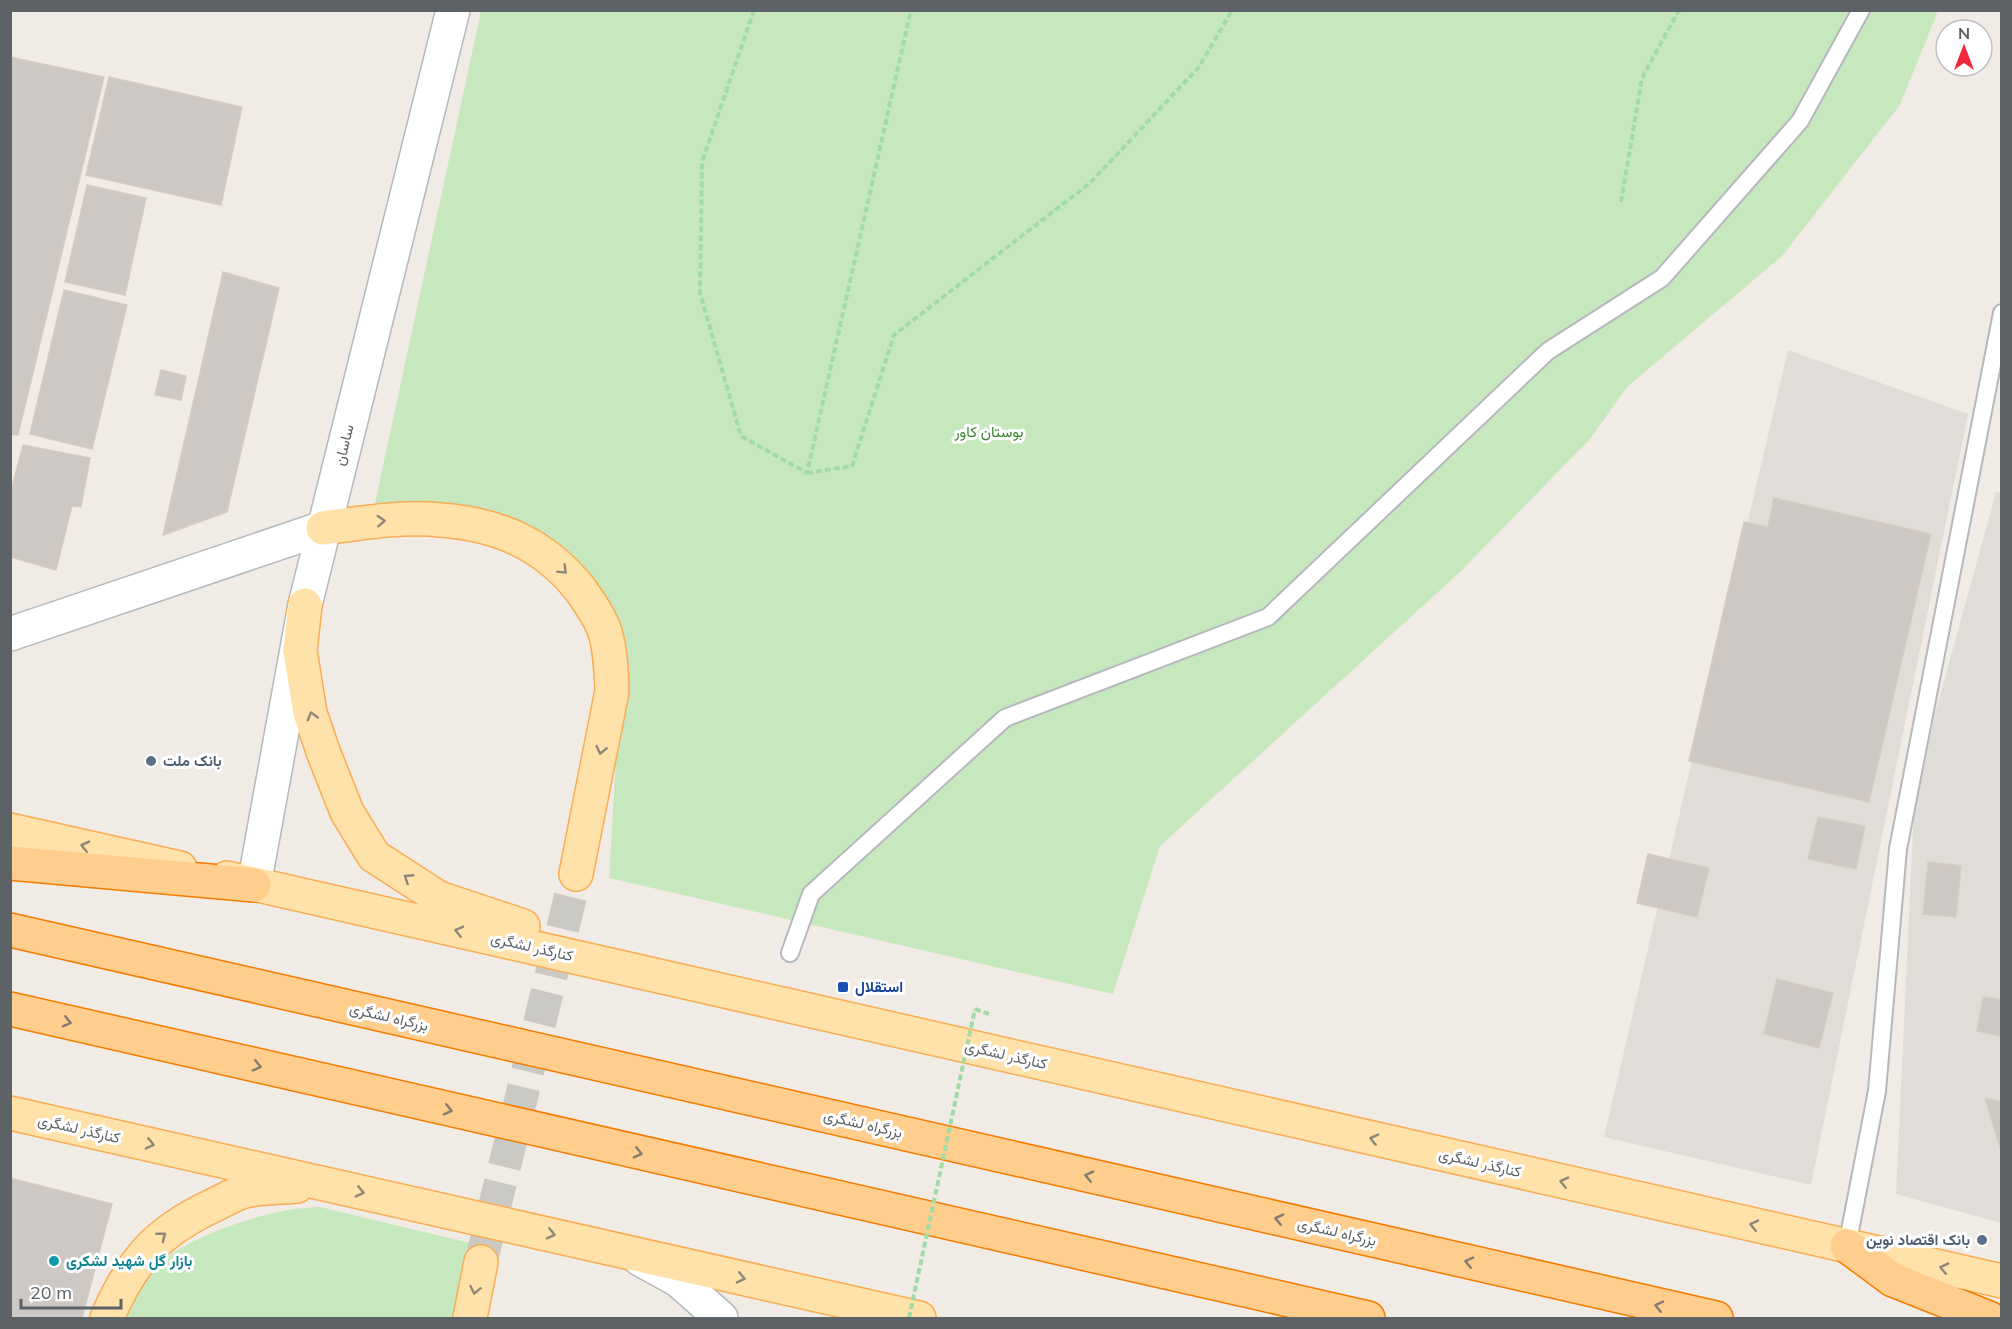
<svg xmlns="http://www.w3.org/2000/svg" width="2012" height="1329" font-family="Mulish,Vazirmatn,sans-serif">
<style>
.industrial{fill:#e0ddd9}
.green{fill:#c7e8bf}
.building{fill:#cdc8c3;stroke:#d5ccc2;stroke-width:1.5}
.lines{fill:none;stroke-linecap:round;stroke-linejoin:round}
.primary-tunnel{stroke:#cbc9c4;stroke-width:33;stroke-dasharray:33 16;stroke-linecap:butt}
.lane-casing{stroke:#b5b8bc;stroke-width:20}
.secondary-casing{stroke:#b3b9bd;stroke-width:36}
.primary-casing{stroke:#f9ad54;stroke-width:36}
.highway-casing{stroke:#f47c00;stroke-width:36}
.path{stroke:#a2dba6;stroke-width:4;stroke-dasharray:6 3;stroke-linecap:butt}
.lane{stroke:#fff;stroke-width:16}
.secondary{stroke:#fff;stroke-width:33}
.primary{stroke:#ffe2aa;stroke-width:33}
.highway{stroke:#ffcd8c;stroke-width:33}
.path-bridge{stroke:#a2dba6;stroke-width:4;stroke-dasharray:6 3;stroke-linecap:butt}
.oneway{stroke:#8d887a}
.oneway2{stroke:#857d70}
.service-dot{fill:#5c6f8a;stroke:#fff;stroke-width:2}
.transit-dot{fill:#1a4fb4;stroke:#fff;stroke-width:2}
.culture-dot{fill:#0f9aa8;stroke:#fff;stroke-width:2}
.labels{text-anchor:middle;stroke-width:6;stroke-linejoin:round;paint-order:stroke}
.park-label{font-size:15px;fill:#3a822f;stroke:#fff}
.street-label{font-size:15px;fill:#5c6266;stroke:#fff}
.service-label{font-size:15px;font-weight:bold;fill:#4e5e75;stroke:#fff;text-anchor:start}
.transit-label{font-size:15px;font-weight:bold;fill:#164399;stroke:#fff;text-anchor:start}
.culture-label{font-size:15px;font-weight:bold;fill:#0d838f;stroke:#fff;text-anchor:start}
</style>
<rect width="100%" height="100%" fill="#f0ebe4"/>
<path class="industrial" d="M1788,350L1968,414L1811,1185L1604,1137Z
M1996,492L2002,493L2001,1223L1896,1194L1915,787Z"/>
<path class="green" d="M481,11H1938L1900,105L1782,256L1627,387L1590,439L1460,572L1160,846L1113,994L609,878L619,709L591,582L396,504L375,503Z
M320,1207L474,1244L461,1318H117C128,1300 139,1281 155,1266C187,1239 242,1219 283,1211C295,1208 308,1208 320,1207Z"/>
<path class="building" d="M10,57L104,77L18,435L10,434Z
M109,77L242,107L221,205L86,175Z
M87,185L146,198L125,295L65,282Z
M223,272L279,288L227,512L163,535Z
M64,290L127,305L92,449L30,434Z
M161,370L186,376L181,400L155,395Z
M23,445L90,458L81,507L72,506L56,570L10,557V495Z
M1774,498L1931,534L1869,802L1689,761L1744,522L1768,527Z
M1818,817L1865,826L1856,869L1808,859Z
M1648,854L1709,868L1697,917L1637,903Z
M1928,862L1961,866L1956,917L1923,914Z
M1777,979L1833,993L1819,1048L1764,1034Z
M1983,997L2002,1000V1036L1977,1031Z
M1985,1098L2002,1102V1154Z
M10,1178L112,1204L82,1318H10Z"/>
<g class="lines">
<path class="primary-tunnel" d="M481,1262L576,874"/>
<g class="lane-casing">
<path id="lane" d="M790,953L811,894L1005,718L1268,617L1548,351L1662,278L1800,121L1861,10
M1847,1246L1877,1091L1898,849L2002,313"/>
</g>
<g class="secondary-casing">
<path id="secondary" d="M10,634L323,528
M254,885L305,605L453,10
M640,1259L678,1280L721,1318"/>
</g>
<g class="primary-casing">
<path id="primary" d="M323,528C362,523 402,516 441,520C498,524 544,544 580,589C589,602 600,617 605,632C611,652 611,671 612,691L576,874
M305,605L300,651L310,713L324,754L347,812L374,856L439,898L523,926
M10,830L180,868
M227,878L2002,1281
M10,1113L919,1318
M107,1318C131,1262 155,1233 212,1206C221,1202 231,1196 241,1192C256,1187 280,1188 297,1186
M470,1318L481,1262"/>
</g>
<g class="highway-casing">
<path id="highway" d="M10,863L254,885
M10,930L1716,1318
M10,1009L1368,1318
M1847,1246L1893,1280L1989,1318"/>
</g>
<path class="path" d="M754,10L702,162L700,293L741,436L807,473L911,10
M1621,202L1642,78L1679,10
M807,473L852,466L894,335L1090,183L1199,67L1232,10
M975,1009L989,1014"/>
<use href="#lane" class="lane"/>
<use href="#secondary" class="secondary"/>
<use href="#primary" class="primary"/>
<use href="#highway" class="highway"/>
<path class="path-bridge" d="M909,1318L975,1009"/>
</g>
<defs><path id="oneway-chevron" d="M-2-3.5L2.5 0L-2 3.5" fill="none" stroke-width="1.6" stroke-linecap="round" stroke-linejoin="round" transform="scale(1.5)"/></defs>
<g class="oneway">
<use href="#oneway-chevron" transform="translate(381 521) rotate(-3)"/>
<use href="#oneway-chevron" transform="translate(563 570) rotate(45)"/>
<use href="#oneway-chevron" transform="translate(312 716) rotate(-105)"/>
<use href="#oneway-chevron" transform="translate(601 750) rotate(103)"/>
<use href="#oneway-chevron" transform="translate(85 846) rotate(-167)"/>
<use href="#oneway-chevron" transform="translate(408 878) rotate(-147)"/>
<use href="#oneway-chevron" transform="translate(459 931) rotate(-167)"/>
<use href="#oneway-chevron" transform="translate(1374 1139) rotate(-167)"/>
<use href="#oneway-chevron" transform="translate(150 1144) rotate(13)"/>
<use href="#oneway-chevron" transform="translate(1564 1182) rotate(-167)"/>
<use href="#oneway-chevron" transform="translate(360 1192) rotate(13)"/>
<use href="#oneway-chevron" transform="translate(1754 1225) rotate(-167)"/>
<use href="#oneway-chevron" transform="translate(551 1234) rotate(13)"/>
<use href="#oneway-chevron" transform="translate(162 1236) rotate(-39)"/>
<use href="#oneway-chevron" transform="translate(1944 1268) rotate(-167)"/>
<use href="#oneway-chevron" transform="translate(741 1278) rotate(13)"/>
<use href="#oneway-chevron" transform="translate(475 1290) rotate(102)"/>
</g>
<g class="oneway2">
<use href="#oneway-chevron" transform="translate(67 1022) rotate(13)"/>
<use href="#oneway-chevron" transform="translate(257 1066) rotate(13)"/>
<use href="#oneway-chevron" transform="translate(448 1110) rotate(13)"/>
<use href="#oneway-chevron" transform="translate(638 1153) rotate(13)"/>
<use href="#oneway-chevron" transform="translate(1089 1176) rotate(-167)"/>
<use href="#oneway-chevron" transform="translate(1279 1219) rotate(-167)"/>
<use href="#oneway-chevron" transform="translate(1469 1262) rotate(-167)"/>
<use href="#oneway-chevron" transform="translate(1659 1306) rotate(-167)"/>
</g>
<g class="service-dot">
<circle cx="151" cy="761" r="6"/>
<circle cx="1982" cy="1240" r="6"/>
</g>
<rect class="transit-dot" x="837" y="981" width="12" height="12" rx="3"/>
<circle class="culture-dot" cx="54" cy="1261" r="6"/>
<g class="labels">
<g class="park-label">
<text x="989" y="437">بوستان کاور</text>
</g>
<g class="street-label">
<text transform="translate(344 445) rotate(-76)" y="5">ساسان</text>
<text transform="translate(532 947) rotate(13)" y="5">کنارگذر لشگری</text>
<text transform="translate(389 1017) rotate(13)" y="5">بزرگراه لشگری</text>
<text transform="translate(1006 1055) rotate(13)" y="5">کنارگذر لشگری</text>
<text transform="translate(863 1124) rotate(13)" y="5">بزرگراه لشگری</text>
<text transform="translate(79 1129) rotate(13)" y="5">کنارگذر لشگری</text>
<text transform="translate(1480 1163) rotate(13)" y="5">کنارگذر لشگری</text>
<text transform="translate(1337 1232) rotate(13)" y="5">بزرگراه لشگری</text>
</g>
<g class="service-label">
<text x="163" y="766">بانک ملت</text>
<text x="1970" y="1245" text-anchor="end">بانک اقتصاد نوین</text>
</g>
<g class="transit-label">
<text x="855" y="992">استقلال</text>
</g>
<g class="culture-label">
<text x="66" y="1266">بازار گل شهید لشکری</text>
</g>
</g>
<rect width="2012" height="1329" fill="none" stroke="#5c6266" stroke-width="24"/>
<g transform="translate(1964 48)"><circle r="28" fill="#ffffff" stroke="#bec0c2" stroke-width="1.5"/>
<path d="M0-4.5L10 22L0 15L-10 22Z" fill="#f3273c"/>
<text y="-9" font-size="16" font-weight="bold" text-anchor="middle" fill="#5c6266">N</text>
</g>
<path d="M21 1299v9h100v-9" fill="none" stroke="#5c6266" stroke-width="3"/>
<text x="30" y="1299" font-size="18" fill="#5c6266" stroke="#ffffff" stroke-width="4.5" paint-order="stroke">20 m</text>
</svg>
